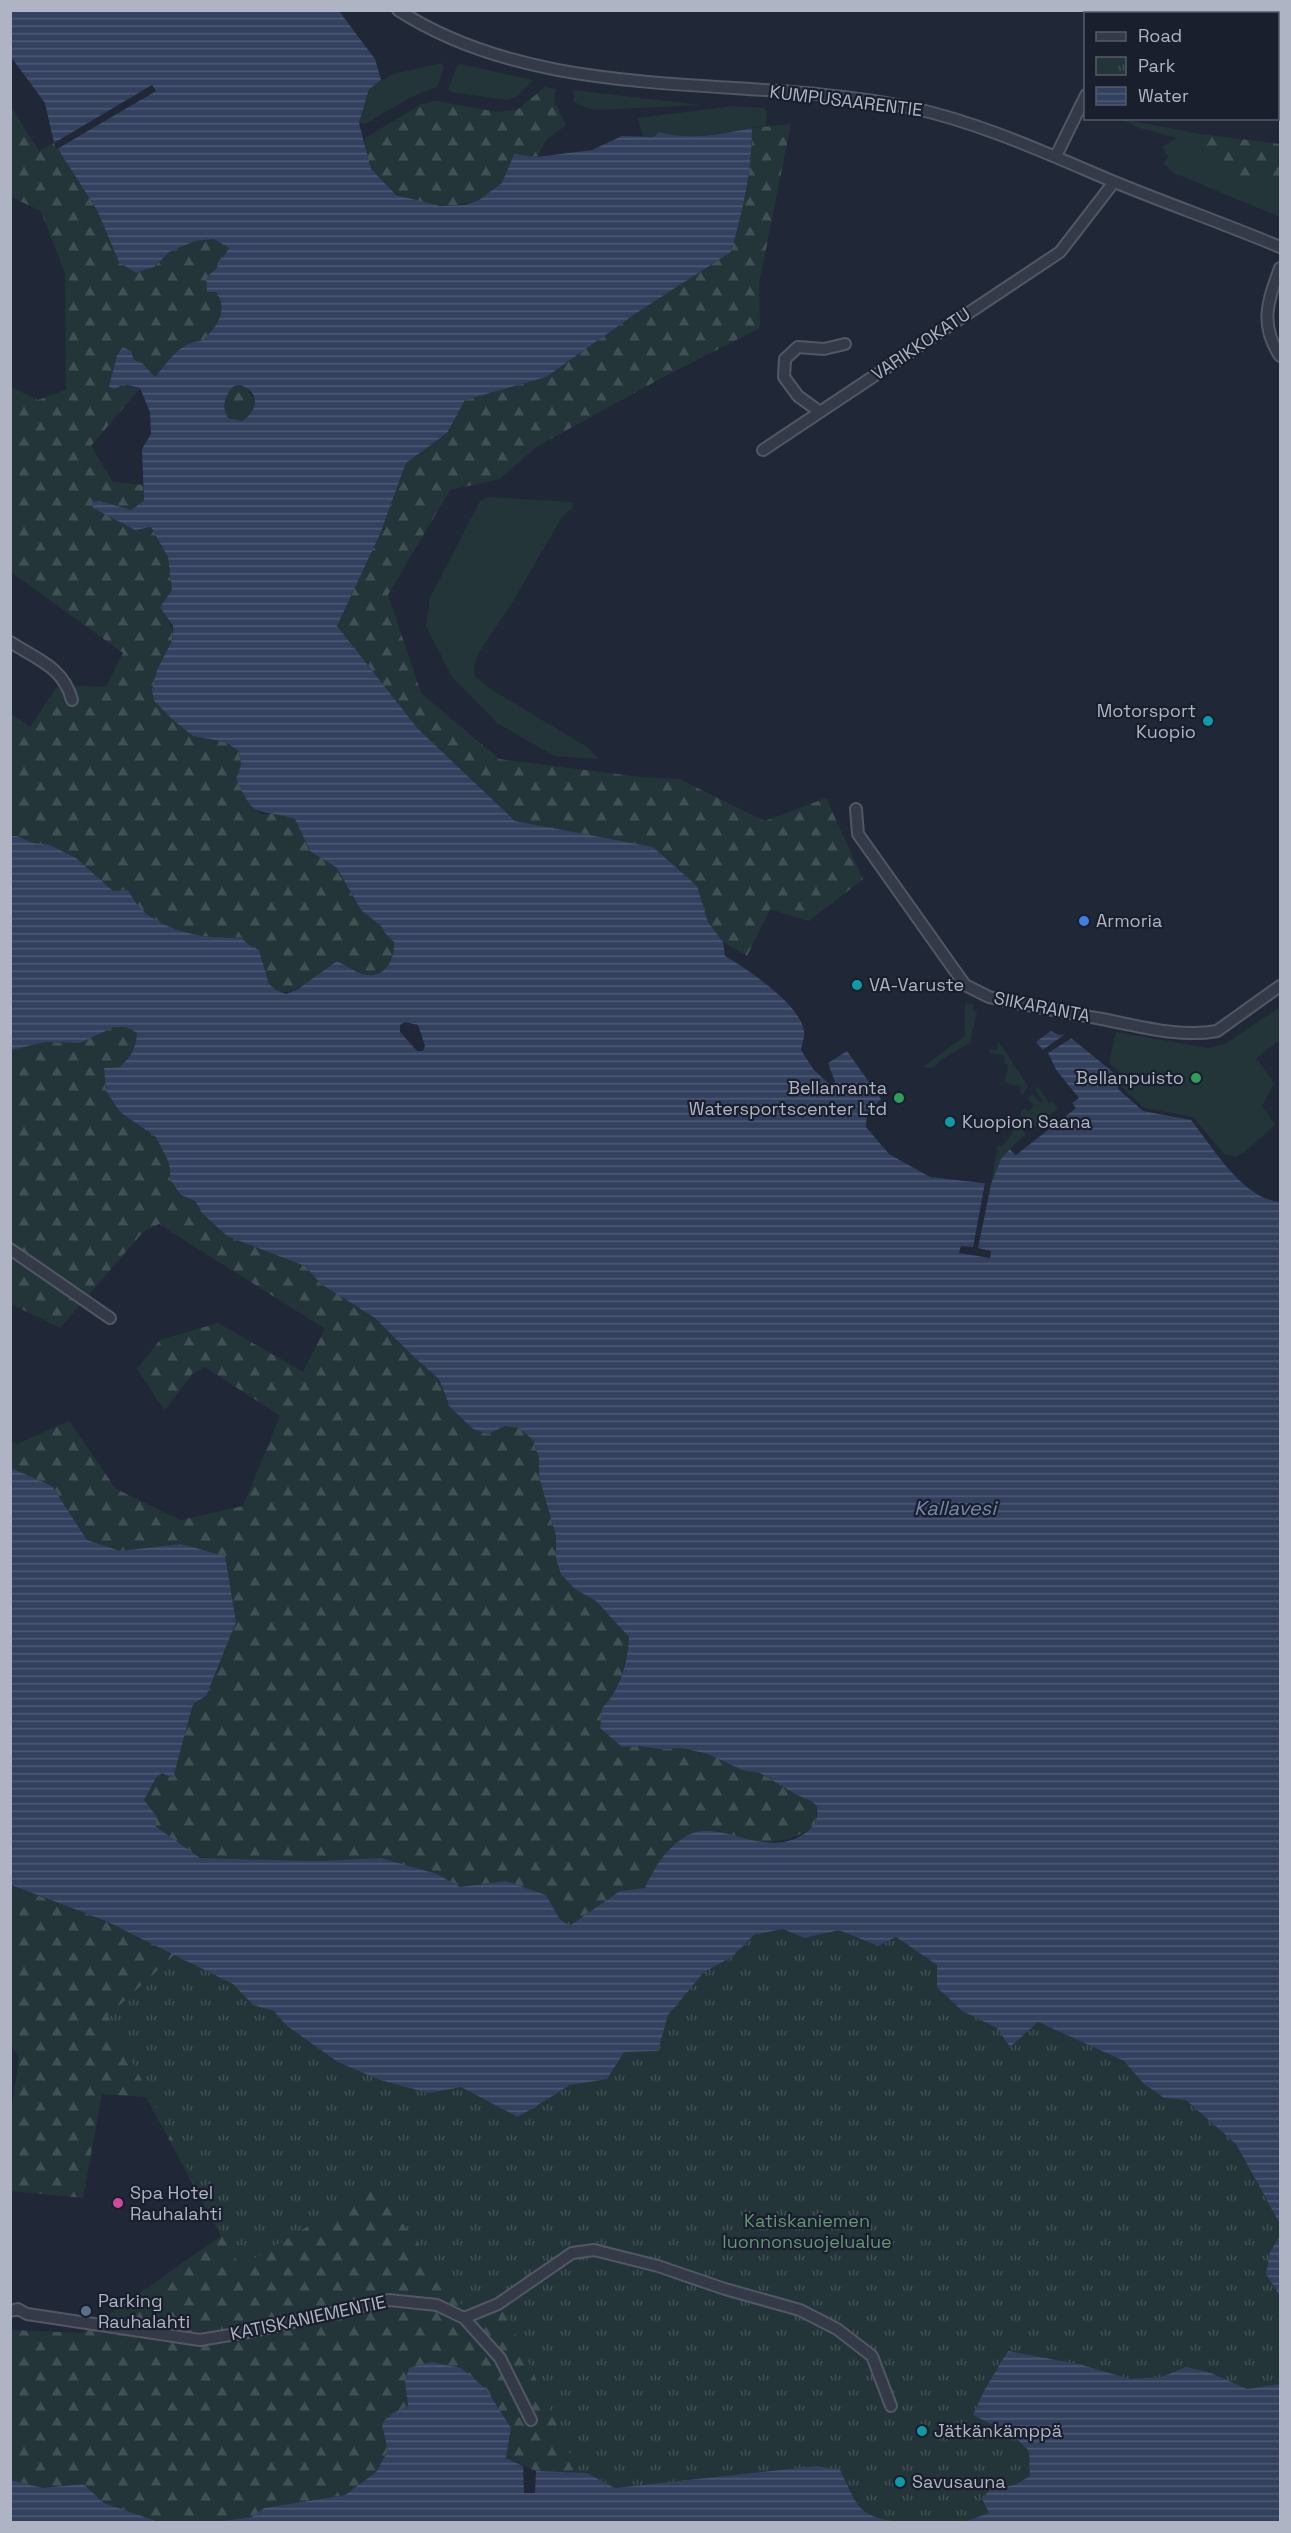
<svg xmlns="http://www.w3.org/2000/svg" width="1291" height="2533" font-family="'Space Grotesk',sans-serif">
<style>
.green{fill:#233539}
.forest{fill:url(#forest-firs)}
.park{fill:url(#park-tufts)}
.water{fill:url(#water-rules);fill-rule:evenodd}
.pier{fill:#202837}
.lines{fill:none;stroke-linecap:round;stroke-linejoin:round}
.minor-casing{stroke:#515765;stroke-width:14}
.minor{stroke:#343a48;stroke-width:10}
.culture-dot{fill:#0f9aa8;stroke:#191f2c;stroke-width:2}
.shop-dot{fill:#3f7fe0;stroke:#191f2c;stroke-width:2}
.leisure-dot{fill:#2e9e5b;stroke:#191f2c;stroke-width:2}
.hotel-dot{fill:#d1479c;stroke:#191f2c;stroke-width:2}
.service-dot{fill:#5c6f8a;stroke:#191f2c;stroke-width:2}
.labels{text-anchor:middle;stroke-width:4.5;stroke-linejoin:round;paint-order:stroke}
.street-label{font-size:18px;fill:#aeb4c4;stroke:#191f2c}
.poi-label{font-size:18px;fill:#aeb4c4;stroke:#191f2c;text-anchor:start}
.park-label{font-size:18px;fill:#669575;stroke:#191f2c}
.water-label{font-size:20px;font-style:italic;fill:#7587ad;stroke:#191f2c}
</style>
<defs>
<pattern id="forest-firs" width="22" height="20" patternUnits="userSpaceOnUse" patternTransform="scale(1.5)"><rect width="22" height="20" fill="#233539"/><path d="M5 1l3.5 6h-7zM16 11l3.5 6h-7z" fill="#405054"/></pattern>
<pattern id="park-tufts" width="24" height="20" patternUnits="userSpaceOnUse" patternTransform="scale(1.5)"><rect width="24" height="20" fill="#233539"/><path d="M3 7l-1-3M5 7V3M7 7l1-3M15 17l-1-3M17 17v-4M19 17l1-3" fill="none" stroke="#405054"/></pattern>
<pattern id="water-rules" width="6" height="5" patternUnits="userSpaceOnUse" patternTransform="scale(1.5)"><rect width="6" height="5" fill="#33415f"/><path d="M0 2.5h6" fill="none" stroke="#4e5a74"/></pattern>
</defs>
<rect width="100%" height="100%" fill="#202837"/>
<path class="green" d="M442,63L444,67L437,87L411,97L365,124L359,123L369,88L393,74Z
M460,64L533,80L517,96L507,100L451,92L448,89L457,66Z
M573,90L700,105L597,110L587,108L574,102Z
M734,106L764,108L767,112L766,126C730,130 695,143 659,132L654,137H643L638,118Z
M1122,119L1200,134L1203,153L1225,176L1280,184V217L1174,173L1163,164L1168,157L1162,147L1177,138L1136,127Z
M489,497L571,502L574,507L562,517L512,603L479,652L474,666L475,676L489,688L587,747L599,759L554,756L497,723L452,677L426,626L430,598L480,501Z
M965,1003L974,1005L972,1010L977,1012L970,1043L942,1059L933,1068L923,1067L965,1036Z
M1280,1007V1040L1256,1058L1274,1083L1262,1106L1275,1125L1248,1149L1236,1157L1224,1154L1193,1117L1144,1108L1122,1087L1121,1073L1109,1063L1116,1032L1208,1048L1225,1044Z
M998,1041L1028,1086L1023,1095L1020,1092L1021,1086L1005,1083L1008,1065L1004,1063L1005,1055L989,1053L990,1049L997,1050Z
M1037,1086L1049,1103L1052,1101L1058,1109L1032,1128L1020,1114L1024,1108L1029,1112L1034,1105L1027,1099L1032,1094L1040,1102L1043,1100L1035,1090Z
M1017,1122L1026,1134C1008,1148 1000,1162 991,1184L998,1145L1002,1146L1012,1134Z"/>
<path class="forest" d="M545,87L556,89L554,101L566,125L546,140L537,157L514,154C509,163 507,177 501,184C470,219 394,209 371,170C366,161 365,147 365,138L422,104L436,101L497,112L517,110Z
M10,105L39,151L54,143L97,210L119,262L136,273L154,267L169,252L195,241L214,239L229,248L216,269V292L222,301V316L213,332L202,341C180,341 168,361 155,377L142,363L117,355L112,375C121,383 128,388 140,388L91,446L113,482L143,485L144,502L131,510L100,501L93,508L135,530L152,527L168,557L172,590L160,607C180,635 174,639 159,667C155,674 155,683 152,690L193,736L225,742L239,751L241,765L236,779L260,814H277L295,819L310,851L337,868L361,910L381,926L385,933L395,942C395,957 387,977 368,975C359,975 346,965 337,961C322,971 281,1010 269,983C265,973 263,960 259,950L249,945L240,937C208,940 166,932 142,910C136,905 132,896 128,890L113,891L50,845L33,843L17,836H11V714L30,727L58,685L106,687L123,653L11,572V387L38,400L66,390L65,273L41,211L11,197Z
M791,124L759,284L760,328L671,373L536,447L500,479L450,490L388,595L421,693L499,759L640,777L679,779L765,821L826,798L863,879L809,921L770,909L747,956L723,942L708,922L697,886L653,847L515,821L418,729L337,626L380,534L406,463L447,433L465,400L546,377L638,312L731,252C743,210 752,172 752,128Z
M1200,134L1280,144V184L1225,176L1203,153Z
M240,385L246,387C257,401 259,411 242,421L228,418C221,406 225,395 234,386Z
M114,1027H126L137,1033L136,1047L120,1067L104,1068L106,1091L120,1112L156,1137L169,1163L171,1181L181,1195L195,1201L202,1213L227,1236L305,1266L321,1284L375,1318L414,1357L439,1379L450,1407L473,1429L488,1434L505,1426L519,1428L533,1440L539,1458V1477L556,1536V1559L575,1589L596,1601L629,1637C628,1662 620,1691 602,1708L600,1728L622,1747L638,1746L660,1749L682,1748L708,1754L742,1770L760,1773L795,1794L811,1801L817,1806L815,1825C790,1844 768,1844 738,1838L653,1871L645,1888L620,1891L569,1926L559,1918L546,1895L506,1881L460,1887L437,1874L381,1858L317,1861L200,1858L154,1826L157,1817L144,1800L156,1778L162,1772L173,1777L193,1704L181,1544L120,1551L87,1540L52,1486L11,1468L10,1441L17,1444L69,1421L116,1489L181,1520L243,1506L280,1416L205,1367L192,1374L165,1410L137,1369L160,1340L218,1323L303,1372L325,1329L159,1224L143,1232L60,1328L11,1304V1050L46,1042L80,1043Z
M10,1885L106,1921L1280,2224V2236L1270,2252L1280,2296V2384L1247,2389L952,2522H902L587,2473L536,2471L506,2458L511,2428L405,2381L408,2406L393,2413L382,2425L388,2451L376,2472L345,2495L264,2508L252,2517L216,2522H159L104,2503L83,2484L43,2488L11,2480V2330L83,2333L221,2236L146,2097L102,2094L83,2198L11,2191V2112L19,2058L10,2042Z"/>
<path class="park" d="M783,1929L804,1938L839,1929L878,1946L896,1937L937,1965L962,2011L997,2028L1010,2046L1038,2022L1124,2061L1143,2083L1164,2098L1186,2100L1236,2144L1280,2224V2236L1270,2252L1280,2296V2384L1247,2389L1211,2373L1186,2367L1162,2377L1130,2379L1082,2365L1008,2351L973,2415L1012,2434L1029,2451L1030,2476L1015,2486L992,2488L990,2513L964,2522H902L880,2520L859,2509L840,2470L817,2466L615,2488L587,2473H579L504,2309L472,2319L375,2186L240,2267L108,2016L174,1955L233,1984L253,2005L274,2011L287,2026L338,2062L380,2080L429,2093L461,2087L519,2117L570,2085L607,2078L624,2052L658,2051L667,2015L704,1972L732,1957L754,1935Z"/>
<path class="water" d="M11,11H339L375,59L381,80L369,89L359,123L371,169L396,195L440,206L465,205L479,200L502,183L514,154L537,157L592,150L622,136L654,137L659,132C690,141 721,134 752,128C752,172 743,210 731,252L638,312L546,377L465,400L447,433L406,463L380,534L337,626L418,729L515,821L653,847L697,886L708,922L723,942L725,956C747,969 800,1004 804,1031C805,1036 802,1045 801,1050L813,1069L829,1084L835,1082L828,1063L847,1051L881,1099L867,1114L866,1127L889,1154L930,1177L991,1184L1001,1159L1010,1149L1015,1155L1075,1108L1072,1103L1078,1098L1056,1070L1048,1053L1043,1050L1036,1042L1051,1031L1059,1035L1066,1034L1118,1076V1089L1143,1111L1191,1120C1213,1148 1243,1199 1280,1202V2224L1236,2144L1186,2100L1164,2098L1143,2083L1124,2061L1038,2022L1010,2047L997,2028L962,2011L937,1987V1965L896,1937L878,1946L839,1930L804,1938L783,1929L754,1935L732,1957L704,1972L668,2015L658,2051L624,2052L607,2079L570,2085L518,2117L461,2087L429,2093L380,2080L338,2062L287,2026L274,2011L253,2005L233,1984L106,1921L11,1885V1468L52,1486L87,1540L120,1551L181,1544L225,1556L236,1622L206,1696L193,1704L173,1778L162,1773L156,1778L144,1800L157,1817L155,1826L200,1858L317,1861L381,1858L437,1874L460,1887L506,1881L546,1895L559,1918L569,1926L620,1891L645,1888C655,1866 669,1843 693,1833C723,1821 769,1860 805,1833C816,1825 818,1820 817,1806L811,1801L795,1794L760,1773L742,1770L708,1754L682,1748L660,1749L638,1746L622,1747L600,1728L602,1708C620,1691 628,1662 629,1637L596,1601L575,1589L561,1574L556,1559V1536L539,1477V1458L533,1440L519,1428L505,1426L488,1434L473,1429L450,1407L439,1379L414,1357L375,1318L321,1284L305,1266L227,1236L202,1213L195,1201L181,1195L171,1181L169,1163L156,1137L120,1112L106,1091L104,1068L120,1067C131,1056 136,1049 137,1033L126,1027H114L80,1043L46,1042L11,1050V836H17L33,843L50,845L76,858L113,891L128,890C132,896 136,905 142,910C166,932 208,940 240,937L249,945L259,950L269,984L276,990L286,994L298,989L337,961C346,965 359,975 368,975C387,977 395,957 394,942L385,933L381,926L361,910L337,868L310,851L295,819C256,807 256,822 236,779L241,765L239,751L225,742L193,736L173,720L154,701L152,690L157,670L173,639V626L160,607L172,590L168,557L151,527L135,530L93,508L92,502L100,501L131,510L144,501L142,449L151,434L150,412L140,388L123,384L115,389L109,387L117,355L125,348L131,351L134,360L142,363L155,377C169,361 180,341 202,341C217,327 229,311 216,292H207L206,278L216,269L229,248L214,239L195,241L169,252L154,267L136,273L119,262L97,210L54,143L45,103L11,57ZM240,385C260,391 259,411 242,421L228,418C221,406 225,395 234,386ZM405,1022L418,1025L425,1046L423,1051H417L400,1032V1025Z
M1280,2236V2296L1266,2274L1270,2252Z
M1008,2351L1082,2365L1130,2379L1162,2377L1186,2367L1211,2373L1247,2389L1280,2384V2522H952H964L989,2513L982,2498L992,2488L1015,2485L1030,2476L1029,2451L1012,2434L973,2415L985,2389Z
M431,2362L461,2368L486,2389L511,2428L506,2458L523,2466L524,2493H535L536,2471L587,2473L615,2488L817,2466L840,2470C858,2507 858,2518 902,2522H216L252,2517L264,2508L345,2495L376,2472L388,2451L382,2425L393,2413L408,2406L405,2381L409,2368Z
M11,2480L43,2488L83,2484L104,2503L159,2522H11Z"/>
<path class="pier" d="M152,85L156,91L57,149L54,143Z
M1068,1032L1120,1074L1118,1076L1072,1038L1048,1053L1056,1070L1079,1098L1072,1103L1076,1108L1016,1155L1010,1149L1013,1147L1016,1151L1072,1108L1070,1101L1074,1097L1053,1072L1046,1055L1040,1052Z
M985,1183L991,1184L978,1248L991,1251L990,1258L959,1253L961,1246L973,1247Z"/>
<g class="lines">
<g class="minor-casing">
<path id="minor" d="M398,10C547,106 742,73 908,107C979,122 1046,153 1112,181C1168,204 1225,224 1280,247
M1056,156L1086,95
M1280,268C1268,301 1259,324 1280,356
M820,412L798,396L784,377L785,359L798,347L824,349L845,344
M763,450L1060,252L1114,182
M10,642C37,659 64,668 72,700
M856,809L858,834L965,985L989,997C1026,1006 1065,1012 1102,1019C1139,1026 1180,1038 1217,1031L1280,986
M10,1249L110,1318
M10,2311L18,2309L27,2314L200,2340L254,2331L389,2300L437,2305L464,2318L498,2304L572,2253L594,2250L658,2266L725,2289L800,2310L837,2329L872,2356L891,2406
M464,2318L500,2358L531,2420"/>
</g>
<use href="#minor" class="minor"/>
</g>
<g class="culture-dot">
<circle cx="1208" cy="721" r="6"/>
<circle cx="857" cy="985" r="6"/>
<circle cx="950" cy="1122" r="6"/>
<circle cx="922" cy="2431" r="6"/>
<circle cx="900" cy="2482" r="6"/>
</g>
<circle class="shop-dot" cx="1084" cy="921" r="6"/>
<g class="leisure-dot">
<circle cx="1196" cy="1078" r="6"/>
<circle cx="899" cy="1098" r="6"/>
</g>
<circle class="hotel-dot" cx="118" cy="2203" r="6"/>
<circle class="service-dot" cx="86" cy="2311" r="6"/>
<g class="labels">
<g class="street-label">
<text transform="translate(846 101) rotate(7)" y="6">KUMPUSAARENTIE</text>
<text transform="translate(921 344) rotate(-34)" y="6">VARIKKOKATU</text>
<text transform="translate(1042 1007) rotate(11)" y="6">SIIKARANTA</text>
<text transform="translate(308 2318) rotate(-12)" y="6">KATISKANIEMENTIE</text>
</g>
<g class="poi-label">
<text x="1196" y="717" text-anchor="end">Motorsport<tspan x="1196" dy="21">Kuopio</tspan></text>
<text x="1096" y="927">Armoria</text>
<text x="869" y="991">VA-Varuste</text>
<text x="1184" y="1084" text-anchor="end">Bellanpuisto</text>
<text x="887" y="1094" text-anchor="end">Bellanranta<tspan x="887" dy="21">Watersportscenter Ltd</tspan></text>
<text x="962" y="1128">Kuopion Saana</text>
<text x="130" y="2199">Spa Hotel<tspan x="130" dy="21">Rauhalahti</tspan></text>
<text x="98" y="2307">Parking<tspan x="98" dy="21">Rauhalahti</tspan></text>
<text x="934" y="2437">Jätkänkämppä</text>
<text x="912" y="2488">Savusauna</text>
</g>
<g class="park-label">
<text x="807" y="2227">Katiskaniemen<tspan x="807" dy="21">luonnonsuojelualue</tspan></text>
</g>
<g class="water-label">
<text x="955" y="1515">Kallavesi</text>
</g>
</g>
<rect width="1291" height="2533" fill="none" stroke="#aeb4c4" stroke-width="24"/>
<rect x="1084" y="12" width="195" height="108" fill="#191f2c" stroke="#555b69" stroke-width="1.5"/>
<rect x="1096" y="32" width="30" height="9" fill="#343a48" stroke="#555b69" stroke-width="1.5"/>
<text x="1138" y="42" font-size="18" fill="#aeb4c4">Road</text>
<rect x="1096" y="57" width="30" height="18" fill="url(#park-tufts)" stroke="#555b69" stroke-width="1.5"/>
<text x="1138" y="72" font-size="18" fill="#aeb4c4">Park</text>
<rect x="1096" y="87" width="30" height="18" fill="url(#water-rules)" stroke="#555b69" stroke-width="1.5"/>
<text x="1138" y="102" font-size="18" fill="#aeb4c4">Water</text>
</svg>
